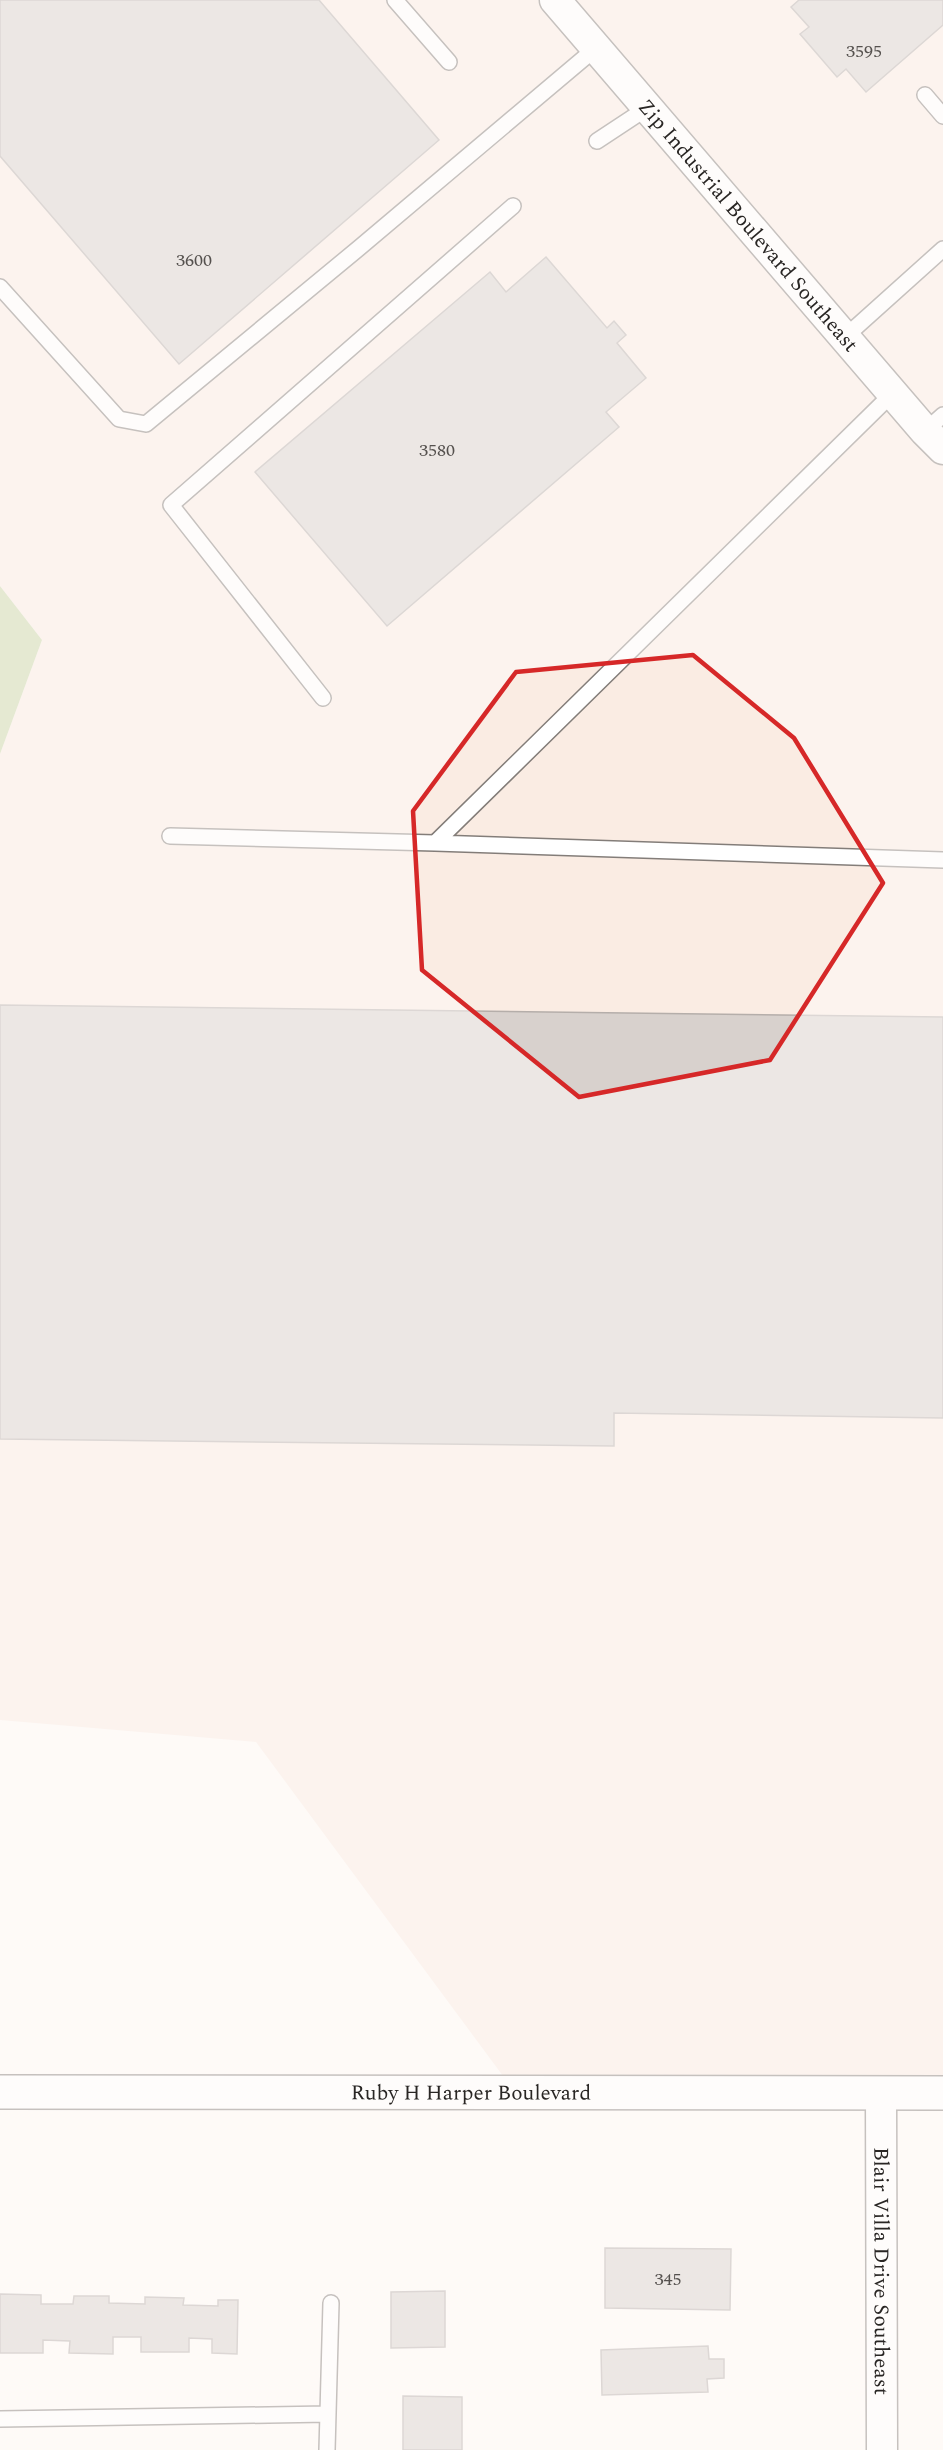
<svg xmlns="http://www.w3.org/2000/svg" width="943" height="2450" font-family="Spectral,serif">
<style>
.built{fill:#faece3}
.green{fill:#c8d4a5}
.building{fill:#d8d1cd;stroke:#b5aeaa;stroke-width:1.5}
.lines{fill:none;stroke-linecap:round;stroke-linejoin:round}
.lane-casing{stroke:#837d79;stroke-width:18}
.street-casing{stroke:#837d79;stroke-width:33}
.secondary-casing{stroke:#837d79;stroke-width:36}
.lane{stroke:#fff;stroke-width:15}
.street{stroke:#fff;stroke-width:30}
.secondary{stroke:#fff;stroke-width:33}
.marked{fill:none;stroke:#d62828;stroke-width:4.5;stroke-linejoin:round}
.labels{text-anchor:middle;stroke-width:4.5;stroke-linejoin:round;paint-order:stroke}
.number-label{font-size:18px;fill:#55514e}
.street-label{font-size:21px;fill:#292624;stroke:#fff}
</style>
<rect width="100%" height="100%" fill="#fefaf7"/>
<path class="built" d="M0,0H943V2101L520,2099L256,1742L0,1720V754L42,640L0,586Z"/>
<path class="green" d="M0,586L42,640L0,754Z"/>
<path class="building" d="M0,0H319L439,140L179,364L0,156Z
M799,0H943V25L866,92L846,69L837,77L800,34L809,27L791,7Z
M546,257L607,328L614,321L626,335L617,343L646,378L606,412L619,427L387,626L255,472L490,272L506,292Z
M0,1005L943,1017V1418L614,1413V1446L0,1439Z
M605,2248L731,2249L730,2310L605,2308Z
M445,2291V2347L391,2348V2292Z
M0,2294L41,2295V2304H73L74,2296H109V2303L145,2304V2297L184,2298L183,2305L218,2306V2300H238L237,2354L212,2353V2339L189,2338V2352H141V2337H113V2354L69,2353L70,2341L43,2340V2353H0Z
M708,2346L709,2359H724V2378L707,2379L708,2392L602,2395L601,2350Z
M403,2396L462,2397V2450H403Z"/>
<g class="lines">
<g class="lane-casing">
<path id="lane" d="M395,0L449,62
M925,95L943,116
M597,141L647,108
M0,287L119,419L146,424L359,248L596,48
M845,337L943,249
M893,393L435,843L943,860
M925,431L943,415
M323,698L171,505L513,206
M170,836L435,843
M0,2419L328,2414
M327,2450L331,2303"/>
</g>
<g class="street-casing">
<g id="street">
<path id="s1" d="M555,0L925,431L943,449"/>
<path id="s2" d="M881,2093L882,2450"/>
</g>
</g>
<g class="secondary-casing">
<g id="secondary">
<path id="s3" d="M0,2092L943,2093"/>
</g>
</g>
<use href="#lane" class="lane"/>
<use href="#street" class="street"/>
<use href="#secondary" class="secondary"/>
</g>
<path d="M0 0H943V2450H0ZM693,655L794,738L883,883L770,1060L579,1097L422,970L413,811L516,672Z" fill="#fefaf7" fill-opacity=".55" fill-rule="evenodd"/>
<path class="marked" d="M693,655L794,738L883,883L770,1060L579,1097L422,970L413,811L516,672Z"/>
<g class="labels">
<g class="number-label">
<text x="864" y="57">3595</text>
<text x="194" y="266">3600</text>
<text x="437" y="456">3580</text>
<text x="668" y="2285">345</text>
</g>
<g class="street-label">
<text dy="7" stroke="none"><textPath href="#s1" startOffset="297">Zip Industrial Boulevard Southeast</textPath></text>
<text dy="7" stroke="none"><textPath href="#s3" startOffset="471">Ruby H Harper Boulevard</textPath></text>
<text dy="7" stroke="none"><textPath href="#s2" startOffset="178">Blair Villa Drive Southeast</textPath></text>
</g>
</g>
</svg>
